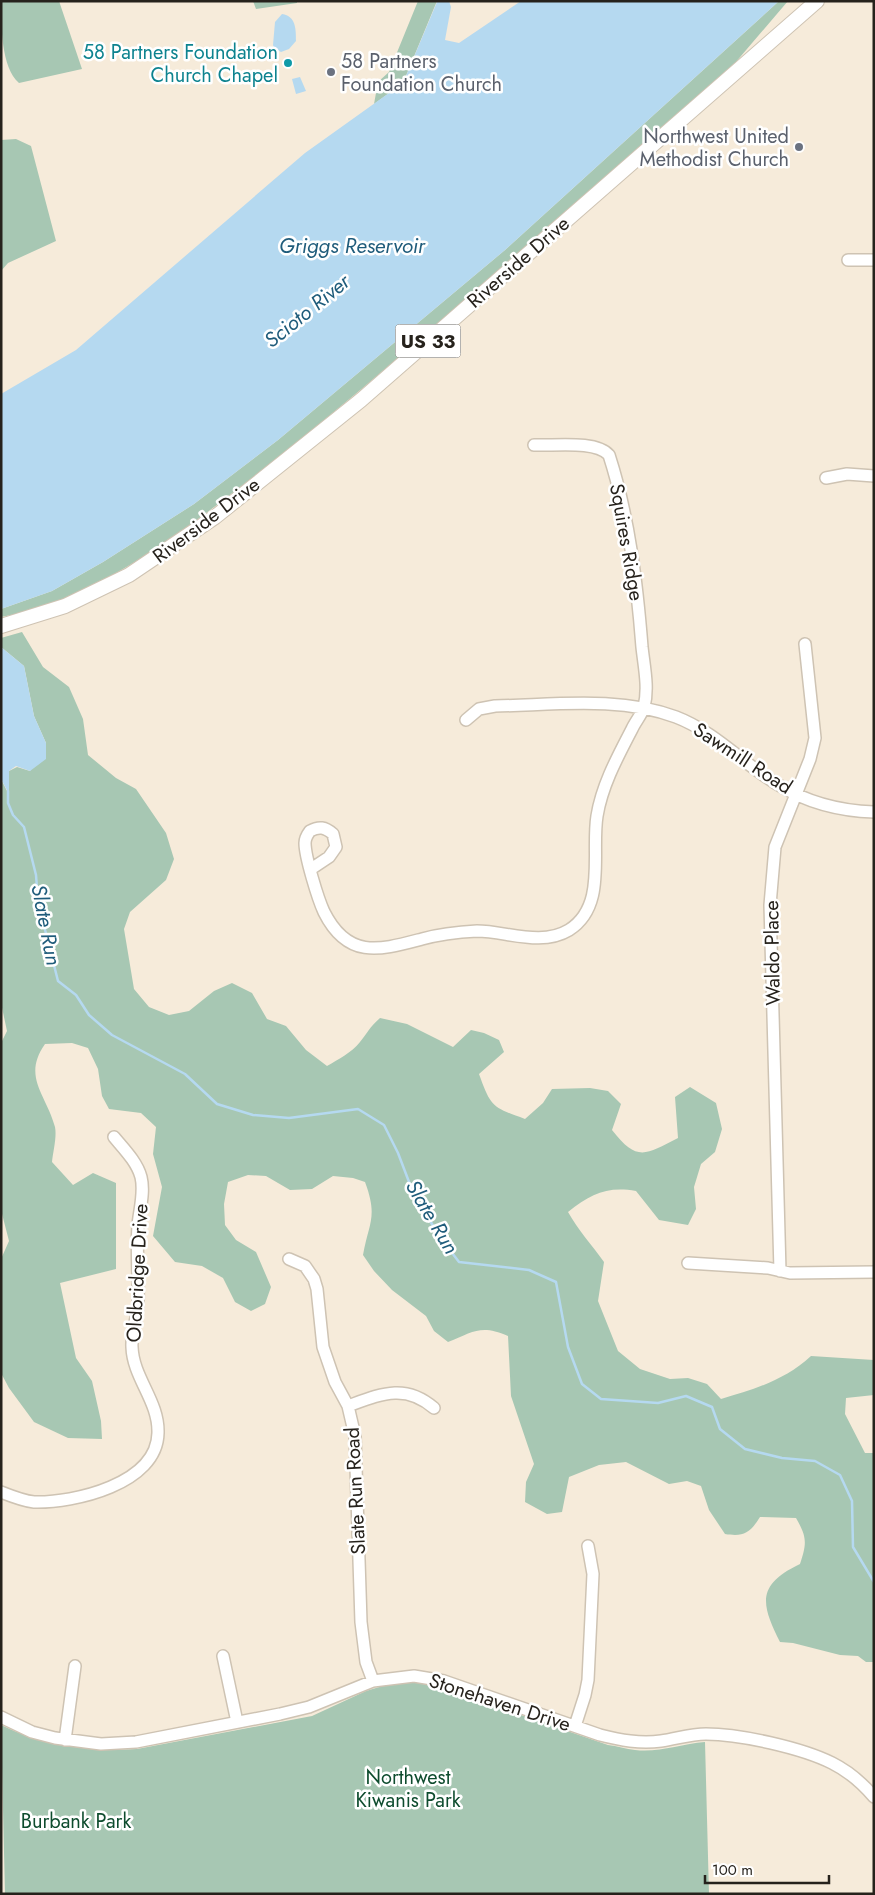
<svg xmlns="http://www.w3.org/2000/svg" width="875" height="1895" font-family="Jost,sans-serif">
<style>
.green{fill:#a7c7b3}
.water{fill:#b5d9f0}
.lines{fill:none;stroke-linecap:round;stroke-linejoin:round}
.stream{stroke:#b5d9f0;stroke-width:2.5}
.minor-casing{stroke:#cec3b3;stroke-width:14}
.major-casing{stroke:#cec3b3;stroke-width:16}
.minor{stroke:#fff;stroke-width:11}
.major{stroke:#fff;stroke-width:14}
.culture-dot{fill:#0f9aa8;stroke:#fff;stroke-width:2}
.worship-dot{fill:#6b7280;stroke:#fff;stroke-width:2}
.labels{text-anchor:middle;stroke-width:5;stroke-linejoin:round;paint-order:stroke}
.shield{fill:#fff;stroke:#676460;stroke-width:1}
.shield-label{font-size:19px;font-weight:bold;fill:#26221c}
.culture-label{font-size:20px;fill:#0d838f;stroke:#fff;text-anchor:end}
.worship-label{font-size:20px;fill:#5b616d;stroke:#fff;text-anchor:start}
.street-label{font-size:20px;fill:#26221c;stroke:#fff}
.park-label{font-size:20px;fill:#0e4c2e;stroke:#fff}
.water-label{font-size:21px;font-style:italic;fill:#1f5c7b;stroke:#fff}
</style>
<rect width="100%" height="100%" fill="#f6ebda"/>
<path class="green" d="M1,1H59L82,69L19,83C1,68 1,24 1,1Z
M253,1H297V3L256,9Z
M418,1H437L403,83L374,104L378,82L389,72Z
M779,1H788L735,63C623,161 512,261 399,357C349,400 299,441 248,481C177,536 91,602 1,617V609L52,591L103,562L194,504L278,440L505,250Z
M16,139L31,146L56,241L8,263L1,271V140Z
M22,632L43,667L69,687L83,719L88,755L116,778L136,789L166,833L174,859L166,880L130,912L124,929L134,989L149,1007L169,1015L189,1011L214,991L232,983L252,993L267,1019L286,1026L306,1050L327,1066C339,1059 351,1053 360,1042C368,1032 369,1028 380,1018L407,1024L453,1047L471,1030L484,1033L499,1040L504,1052L479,1074C491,1107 492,1107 525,1119L543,1103L552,1089L590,1088L608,1091L621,1104L612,1130C637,1162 645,1155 678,1138L675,1097L690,1087L716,1103L722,1129L715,1152L701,1164L694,1187L696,1209L688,1225L659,1220L636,1191C607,1186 591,1194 568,1212C578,1230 592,1245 604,1262L598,1301L618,1351L640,1369L670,1379L688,1378L707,1384L721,1399C755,1389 785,1380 811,1356L874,1360V1395L846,1398L845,1414L865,1453H874V1662H866L858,1656L840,1655L793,1643L780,1642C761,1604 756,1585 800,1564C807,1543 807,1537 796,1518L760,1517C750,1533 744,1537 725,1534L709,1510L701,1486L687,1481L669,1484L626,1462L599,1465L569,1477L562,1512L547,1514L525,1502L526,1482L534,1464L511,1396L508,1336C481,1324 473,1332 448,1342L434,1331L426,1316L392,1290L374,1271L363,1255C369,1222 378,1217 365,1182L353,1178L333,1176L312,1189L290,1190L266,1176L248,1175L228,1182L224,1204L225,1225L236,1240L256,1252L271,1287L265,1304L251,1311L235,1302L223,1278L202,1266L175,1262L153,1236L162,1187L153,1154L156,1127L141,1113L109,1109L102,1096L98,1069L88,1048L72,1043L45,1044C22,1077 46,1094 55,1127C57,1137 53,1152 52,1162L73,1185L93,1173L116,1183V1269L60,1283L76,1358L92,1381L101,1421L102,1439L68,1438L34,1422L9,1388L1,1373V1259L9,1241L1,1210V1043L7,1031L1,1003V779L8,793L9,771L17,767L30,771L46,743L34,716L24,666L1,647V638Z
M418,1682L449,1690L608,1745C617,1746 626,1749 635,1750C658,1753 681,1744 705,1742L709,1894H5L1,1725C45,1746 89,1752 137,1749L312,1716L366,1691L386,1685Z"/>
<path class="water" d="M449,1L451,7L445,40L459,43L521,1H779L505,250L278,440L194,504L103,562L52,591L1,609V394L76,350L305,153L403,83L437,2Z
M282,14C296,16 296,29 296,41L289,49L281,52L274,48L273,45L275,22Z
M300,77L306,91L296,94L292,79Z
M1,647L24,666L34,716L46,743V759L30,771L16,766L9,771V794L1,779Z"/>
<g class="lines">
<path class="stream" d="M8,791V803L13,815L24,827L36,875L38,902L58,981L76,995L89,1015L112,1035L185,1074L217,1104L253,1115L289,1118L358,1109L384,1125L398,1153L414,1195L440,1237L459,1262L529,1270L556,1282L568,1347L582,1384L601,1399L658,1403L686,1396L712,1407L720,1429L745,1449L782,1458L815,1461L840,1475L852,1501L853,1547L874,1582"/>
<g class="minor-casing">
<path id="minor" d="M848,260H874
M826,478L847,474L874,476
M466,720L479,709L495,706C554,705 619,696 676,717C715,732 742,763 777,784C806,802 840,811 874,812
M311,869L329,857L336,847L333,834C325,827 319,826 310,831C307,835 305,838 305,843C305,857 318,899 324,912C348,960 380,950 422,939C440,934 458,932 477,931C506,931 541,947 569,930C607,906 591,853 597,816C602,785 618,756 632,729C635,722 642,714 644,707C649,688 644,666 642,647C637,583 629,517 609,455C596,440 554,446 534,445
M289,1259L305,1266L314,1279L317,1289L323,1347L335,1382L348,1406L355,1436L361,1622L366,1662L373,1681
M688,1263L768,1268L790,1273L874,1272
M780,1271L770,905L775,847L810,759L815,738L805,644
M348,1406C381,1394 405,1383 434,1408
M1,1492C11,1496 24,1501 34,1502C74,1503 157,1484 158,1433C159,1401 133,1378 132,1347C131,1332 138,1317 138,1302C139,1277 136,1251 138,1226C139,1211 145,1193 141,1177C137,1162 124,1149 114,1137
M223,1656L237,1722
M1,1717L32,1732L55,1738L101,1744L136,1742L280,1714L309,1707L373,1681L414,1676L444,1681L600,1735C620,1740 640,1744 661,1741C676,1739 690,1734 706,1734C740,1734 802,1748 832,1763C848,1771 863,1784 874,1797
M575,1726L585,1695L588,1680L593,1574L588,1546
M65,1740L75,1666"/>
</g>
<g class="major-casing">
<path id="major" d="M1,626L65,606L129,575L215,517L361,400L817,1"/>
</g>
<use href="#minor" class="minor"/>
<use href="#major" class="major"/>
</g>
<circle class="culture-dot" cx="288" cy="63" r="5"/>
<g class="worship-dot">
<circle cx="331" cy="72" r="5"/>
<circle cx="799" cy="147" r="5"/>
</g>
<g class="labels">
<rect class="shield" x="395.5" y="324.5" width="65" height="33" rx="4"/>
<g class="shield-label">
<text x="428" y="348">US 33</text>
</g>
<g class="culture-label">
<text x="278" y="59">58 Partners Foundation<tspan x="278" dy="23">Church Chapel</tspan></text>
</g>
<g class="worship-label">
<text x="341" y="68">58 Partners<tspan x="341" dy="23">Foundation Church</tspan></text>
<text x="789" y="143" text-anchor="end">Northwest United<tspan x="789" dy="23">Methodist Church</tspan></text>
</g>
<g class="street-label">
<text transform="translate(518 262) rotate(-41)" y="7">Riverside Drive</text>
<text transform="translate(206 520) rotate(-37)" y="7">Riverside Drive</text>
<text transform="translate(627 542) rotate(80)" y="7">Squires Ridge</text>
<text transform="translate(743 758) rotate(33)" y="7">Sawmill Road</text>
<text transform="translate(772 953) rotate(-91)" y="7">Waldo Place</text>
<text transform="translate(137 1273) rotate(-87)" y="7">Oldbridge Drive</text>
<text transform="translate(355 1491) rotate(-93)" y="7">Slate Run Road</text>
<text transform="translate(500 1702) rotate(18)" y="7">Stonehaven Drive</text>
</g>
<g class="park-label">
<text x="408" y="1784">Northwest<tspan x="408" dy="23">Kiwanis Park</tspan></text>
<text x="76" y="1828">Burbank Park</text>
</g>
<g class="water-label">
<text x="352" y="253">Griggs Reservoir</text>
<text transform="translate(307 311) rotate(-39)" y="7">Scioto River</text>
<text transform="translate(46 925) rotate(79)" y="7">Slate Run</text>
<text transform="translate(432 1217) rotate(59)" y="7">Slate Run</text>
</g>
</g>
<rect width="875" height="1895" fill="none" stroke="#26221c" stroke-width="5"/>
<path d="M705 1875v8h124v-8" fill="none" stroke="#26221c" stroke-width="2.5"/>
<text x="712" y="1875" font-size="15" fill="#26221c" stroke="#ffffff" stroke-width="4" paint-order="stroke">100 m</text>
</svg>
